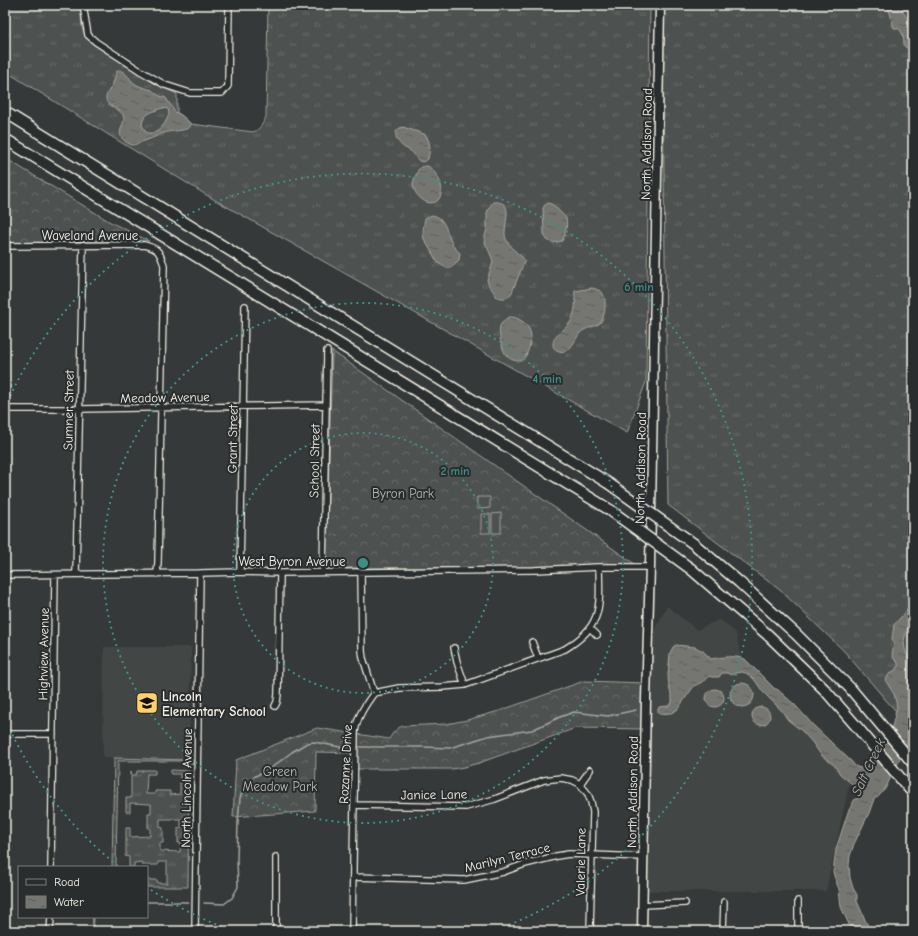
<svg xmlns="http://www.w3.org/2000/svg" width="918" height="936" font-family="'Comic Neue',sans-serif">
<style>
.built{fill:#434645}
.grass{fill:url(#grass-tufts);stroke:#a1a19c;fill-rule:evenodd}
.forest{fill:url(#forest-crowns);stroke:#a1a19c}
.pitch{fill:#4e514f;stroke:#a1a19c}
.water{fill:url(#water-ripples);stroke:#a8a7a1;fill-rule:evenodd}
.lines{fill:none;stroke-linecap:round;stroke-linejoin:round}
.stream{stroke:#a8a7a1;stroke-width:1.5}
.street-casing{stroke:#f4f1e8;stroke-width:8}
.secondary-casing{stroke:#f4f1e8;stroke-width:11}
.highway-casing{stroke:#f4f1e8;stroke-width:13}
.street{stroke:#2a2d2e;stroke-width:5.5}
.secondary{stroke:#2a2d2e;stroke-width:8}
.highway{stroke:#2a2d2e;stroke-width:10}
.highway-bridge-casing{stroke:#f4f1e8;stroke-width:13;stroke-linecap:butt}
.highway-bridge{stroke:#2a2d2e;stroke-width:10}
.ring{fill:none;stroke:#3d8f86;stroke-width:2;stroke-dasharray:2 4}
.labels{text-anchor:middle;stroke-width:4;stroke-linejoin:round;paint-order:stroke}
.street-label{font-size:13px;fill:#f4f1e8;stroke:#2a2d2e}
.park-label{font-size:13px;fill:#bab9b2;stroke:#2a2d2e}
.poi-label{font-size:13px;font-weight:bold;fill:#f4f1e8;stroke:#2a2d2e;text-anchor:start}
.water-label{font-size:14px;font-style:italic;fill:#b4b3ad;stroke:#2a2d2e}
.centre{fill:#3d8f86;stroke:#2a2d2e;stroke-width:2}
.ring-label{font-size:12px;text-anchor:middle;font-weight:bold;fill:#3d8f86;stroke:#2a2d2e;stroke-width:4;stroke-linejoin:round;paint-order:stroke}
</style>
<defs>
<pattern id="grass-tufts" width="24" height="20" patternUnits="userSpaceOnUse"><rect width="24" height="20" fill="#4e514f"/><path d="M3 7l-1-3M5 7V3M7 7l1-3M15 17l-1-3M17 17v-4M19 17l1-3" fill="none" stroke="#686a68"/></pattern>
<pattern id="forest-crowns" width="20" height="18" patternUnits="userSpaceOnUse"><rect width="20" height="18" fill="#4e514f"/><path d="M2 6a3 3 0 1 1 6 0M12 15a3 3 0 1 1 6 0" fill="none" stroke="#686a68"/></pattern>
<pattern id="water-ripples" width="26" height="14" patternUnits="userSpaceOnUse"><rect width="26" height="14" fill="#757572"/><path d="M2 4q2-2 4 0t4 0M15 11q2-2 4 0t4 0" fill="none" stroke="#5f5e5c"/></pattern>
</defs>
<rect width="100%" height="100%" fill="#363939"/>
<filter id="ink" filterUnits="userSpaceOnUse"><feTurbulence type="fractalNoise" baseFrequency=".025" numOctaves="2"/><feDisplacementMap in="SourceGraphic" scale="8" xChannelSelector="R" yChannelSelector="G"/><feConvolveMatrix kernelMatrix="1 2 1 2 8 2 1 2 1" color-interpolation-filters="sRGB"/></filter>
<g filter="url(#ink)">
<path class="built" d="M667,606L697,630L720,619L736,633L742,663L850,780L826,891H646L650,638Z
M104,647H191L189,760L103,758Z"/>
<path class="grass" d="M5,5H82C81,24 79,31 94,45L158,85L177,94V113L181,115L191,124L253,132C260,130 263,123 266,117L268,5H650L646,382L627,433L208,196L5,71Z
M662,5H913V730L885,699L844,651L781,591L668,505Z
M114,758L190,760L193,761V764L189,765H185V761H118L116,867H112Z
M143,770H155V774H147L146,794H155V791H170V795L180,794V774H171V770L189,771L188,887H147V880H157L158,883H167V862H158V865H142V862L134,863V867H129V857L125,856L126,854V828H130V837L150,836V828H148V813H151V804L130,803V812H126V798H131V771L132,775H136L137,771H143ZM160,819H181V828H178V843H181L180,852L160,851V843H163V828L160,827Z"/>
<path class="forest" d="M5,158L112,223L149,241H85L5,244Z
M332,351L639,567L326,568Z
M584,681L646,683L645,729L576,728L479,763L464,767L452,769H356V753L316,752L315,811L233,817L236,760L317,728L389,739C393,733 396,728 403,726L446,724L467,720L499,711Z"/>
<path class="pitch" d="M477,497H490V508L477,509Z
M501,513V533H492V514Z
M481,514H490V533H481Z"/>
<path class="water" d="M887,5H902C902,14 907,18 913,23V76L911,68V59L908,55L909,49L904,46C904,39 903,27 894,28L890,13Z
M119,70C126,72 129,78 134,83C139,87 146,88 152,90C155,92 157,95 160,96C162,97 164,97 166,98L175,112L181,115L191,124L190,127C183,132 172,130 164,133C156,136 149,140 141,142C138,143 135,145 132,145C129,144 124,141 122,138C116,131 127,123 123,115C120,110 115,109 111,106C100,99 110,91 113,83C115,79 115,75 117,71ZM162,108L168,109C170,115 168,116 166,121C162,128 157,134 148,133L146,132L142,125C143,113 153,112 162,108Z
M403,127L424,134L427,137L429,142L430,148L428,159C418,167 417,156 411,151C409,150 407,149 405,148C397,143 390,130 403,127Z
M428,166C437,172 448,191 437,201C427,208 413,194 413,184C413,181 415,177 416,175C417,172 419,168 421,167C423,166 426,166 428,166Z
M493,202C518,200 501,227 506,239C510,247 517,253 523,258L525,260L512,292C509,299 504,299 497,297L489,285L487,280L493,262L492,258L485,242V236L487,229V212L490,206Z
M548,203C553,204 556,207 559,211C561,213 564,215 566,218C568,226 565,235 562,241L553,243L547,240L544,234L543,208L545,205Z
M432,215C446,217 446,233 452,243C453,247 457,250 460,253L459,260L450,268H446L438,263L424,239C422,232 424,225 425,218Z
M592,288C596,289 600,290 603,294C607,300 605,318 600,323C594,328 586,327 580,333C575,339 570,355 559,351C556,350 553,348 553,345C552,336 565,330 569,324C574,317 576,307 575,300C575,296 574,295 575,291Z
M509,317C518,316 530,325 531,335C531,339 530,344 529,348C527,353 526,358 521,361C516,361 510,360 507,356C502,351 498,333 500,326C502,322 505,319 509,317Z
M913,605V621L906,632L904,641L905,649L913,670V733L885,789L879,796L874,799L869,813L854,844L850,856L849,865L850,878L853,888L857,895V901L866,922L871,931H852L841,907L839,889L836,882L833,872L836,849L848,812L855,799L858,798L860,794L859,791L851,783L840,774L835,766L821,755L812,742L801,730L788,720L782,711L763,692L754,679L746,673L742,672L736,673L731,675L727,673H722L719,677H712L709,676L706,680L694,686L677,710L671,713L659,714L658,712V709L659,707L668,706L672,703V698L669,687L668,675L670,653L673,647L676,645L695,647L703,651L711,659C723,657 734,655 745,659L775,689H777L795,705L813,725L852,762L855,766L860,768L866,767L876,758L892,727L897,706L894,694L885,680L890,673L894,671L898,666V663L894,659L892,654L894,644L892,639L894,625L909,608Z
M730 695a12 12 0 1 1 24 0a12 12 0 1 1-24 0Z
M706 698a9 9 0 1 1 18 0a9 9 0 1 1-18 0Z
M752 716a9 9 0 1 1 18 0a9 9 0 1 1-18 0Z"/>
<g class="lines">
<path class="stream" d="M357,747H422L450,748L488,736L532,730L560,717L574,712L608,716L636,710
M147,902H188
M204,903L224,904L232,898L238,887L237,860L238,822L240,798L245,784L255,776L267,771L292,752L307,743L314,742L340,747H353
M93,931V917"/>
<g class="street-casing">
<path id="street" d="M85,5L84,11L88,35L96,42L139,70L165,85L190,93H222L228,86L229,5
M5,246L144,245C159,249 159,251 164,265L158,562L157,574
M5,409H79L326,405
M240,572L245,306
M323,572L327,351
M361,572L362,651L363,658L374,693
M76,574L83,245
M5,575L200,573L240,572L280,573L534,570L599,567H650
M590,628L597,635
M532,642L538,658
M454,648L457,662L465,685
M275,706L277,702L278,694L280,573
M5,734H53
M580,784L590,770
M354,805L466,807L495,799L544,780L561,778L572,780L580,784L588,794L591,802L593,812L590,931
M51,867L55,575
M353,877L464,880L503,872L525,864L557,856L569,854L591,855L643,857
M642,905L685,903
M50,931L51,917
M195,931L200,573
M276,931V857
M352,931L355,732C357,717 365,705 374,693L399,688L442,687L465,685L565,649C603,626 600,607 599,567
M723,931L724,902
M798,931V901"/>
</g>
<g class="secondary-casing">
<path id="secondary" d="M642,931L646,699L650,567L660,5"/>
</g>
<g class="highway-casing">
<path id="highway" d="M5,112L608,483
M5,139L610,510
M694,544L739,582L796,634L850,688L913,763
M691,569L768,635L824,689L857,727L913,793"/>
</g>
<use href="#street" class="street"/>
<use href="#secondary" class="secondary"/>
<use href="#highway" class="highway"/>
<g class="highway-bridge-casing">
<path id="highway-bridge" d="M608,483L694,544
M610,510L691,569"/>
</g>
<use href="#highway-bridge" class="highway-bridge"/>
</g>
</g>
<g class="ring">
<circle cx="363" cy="563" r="130"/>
<circle cx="363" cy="563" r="260"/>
<path d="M233 931A390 390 0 0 1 148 888M118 866A390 390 0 0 1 5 719M5 407A390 390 0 1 1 493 931"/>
</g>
<defs>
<g id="school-square" transform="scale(1.15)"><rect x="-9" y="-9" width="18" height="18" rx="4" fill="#ffd166" stroke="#2a2d2e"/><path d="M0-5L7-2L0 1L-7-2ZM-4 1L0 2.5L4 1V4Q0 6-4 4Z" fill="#111"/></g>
</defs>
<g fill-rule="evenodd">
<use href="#school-square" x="147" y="703"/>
</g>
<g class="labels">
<g class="street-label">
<text transform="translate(646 144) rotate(-89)" y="5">North Addison Road</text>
<text x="90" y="240">Waveland Avenue</text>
<text transform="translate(165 397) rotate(-1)" y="5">Meadow Avenue</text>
<text transform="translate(68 410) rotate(-89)" y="5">Sumner Street</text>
<text transform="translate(232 439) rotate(-89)" y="5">Grant Street</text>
<text transform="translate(314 461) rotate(-89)" y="5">School Street</text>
<text transform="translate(640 468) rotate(-89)" y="5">North Addison Road</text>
<text x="292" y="566">West Byron Avenue</text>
<text transform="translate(43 654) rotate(-89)" y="5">Highview Avenue</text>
<text transform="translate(345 764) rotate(-87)" y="5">Rozanne Drive</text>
<text transform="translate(186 788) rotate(-89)" y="5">North Lincoln Avenue</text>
<text transform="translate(632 792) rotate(-89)" y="5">North Addison Road</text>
<text transform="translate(434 794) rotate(-1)" y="5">Janice Lane</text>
<text transform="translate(507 857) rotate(-14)" y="5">Marilyn Terrace</text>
<text transform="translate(580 862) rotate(-89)" y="5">Valerie Lane</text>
</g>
<g class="park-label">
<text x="403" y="498">Byron Park</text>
<text x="280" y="776">Green<tspan x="280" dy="15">Meadow Park</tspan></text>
</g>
<g class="poi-label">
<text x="162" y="701">Lincoln<tspan x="162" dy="15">Elementary School</tspan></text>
</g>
<g class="water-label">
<text transform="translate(868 767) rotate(-65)" y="5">Salt Creek</text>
</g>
</g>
<circle cx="363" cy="563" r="6" class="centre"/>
<g class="ring-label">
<text x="639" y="291">6 min</text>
<text x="547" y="383">4 min</text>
<text x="455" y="475">2 min</text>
</g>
<rect width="918" height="936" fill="none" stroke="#2a2d2e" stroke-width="20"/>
<rect x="10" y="10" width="898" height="916" fill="none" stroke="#f4f1e8" stroke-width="1.5" filter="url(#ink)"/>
<rect x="18" y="866" width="130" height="52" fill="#2a2d2e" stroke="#7b7b78"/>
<rect x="26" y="879" width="20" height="6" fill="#2a2d2e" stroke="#7b7b78"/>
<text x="54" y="886" font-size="12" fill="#f4f1e8">Road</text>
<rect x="26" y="896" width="20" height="12" fill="url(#water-ripples)" stroke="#7b7b78"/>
<text x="54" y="906" font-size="12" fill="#f4f1e8">Water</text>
</svg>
